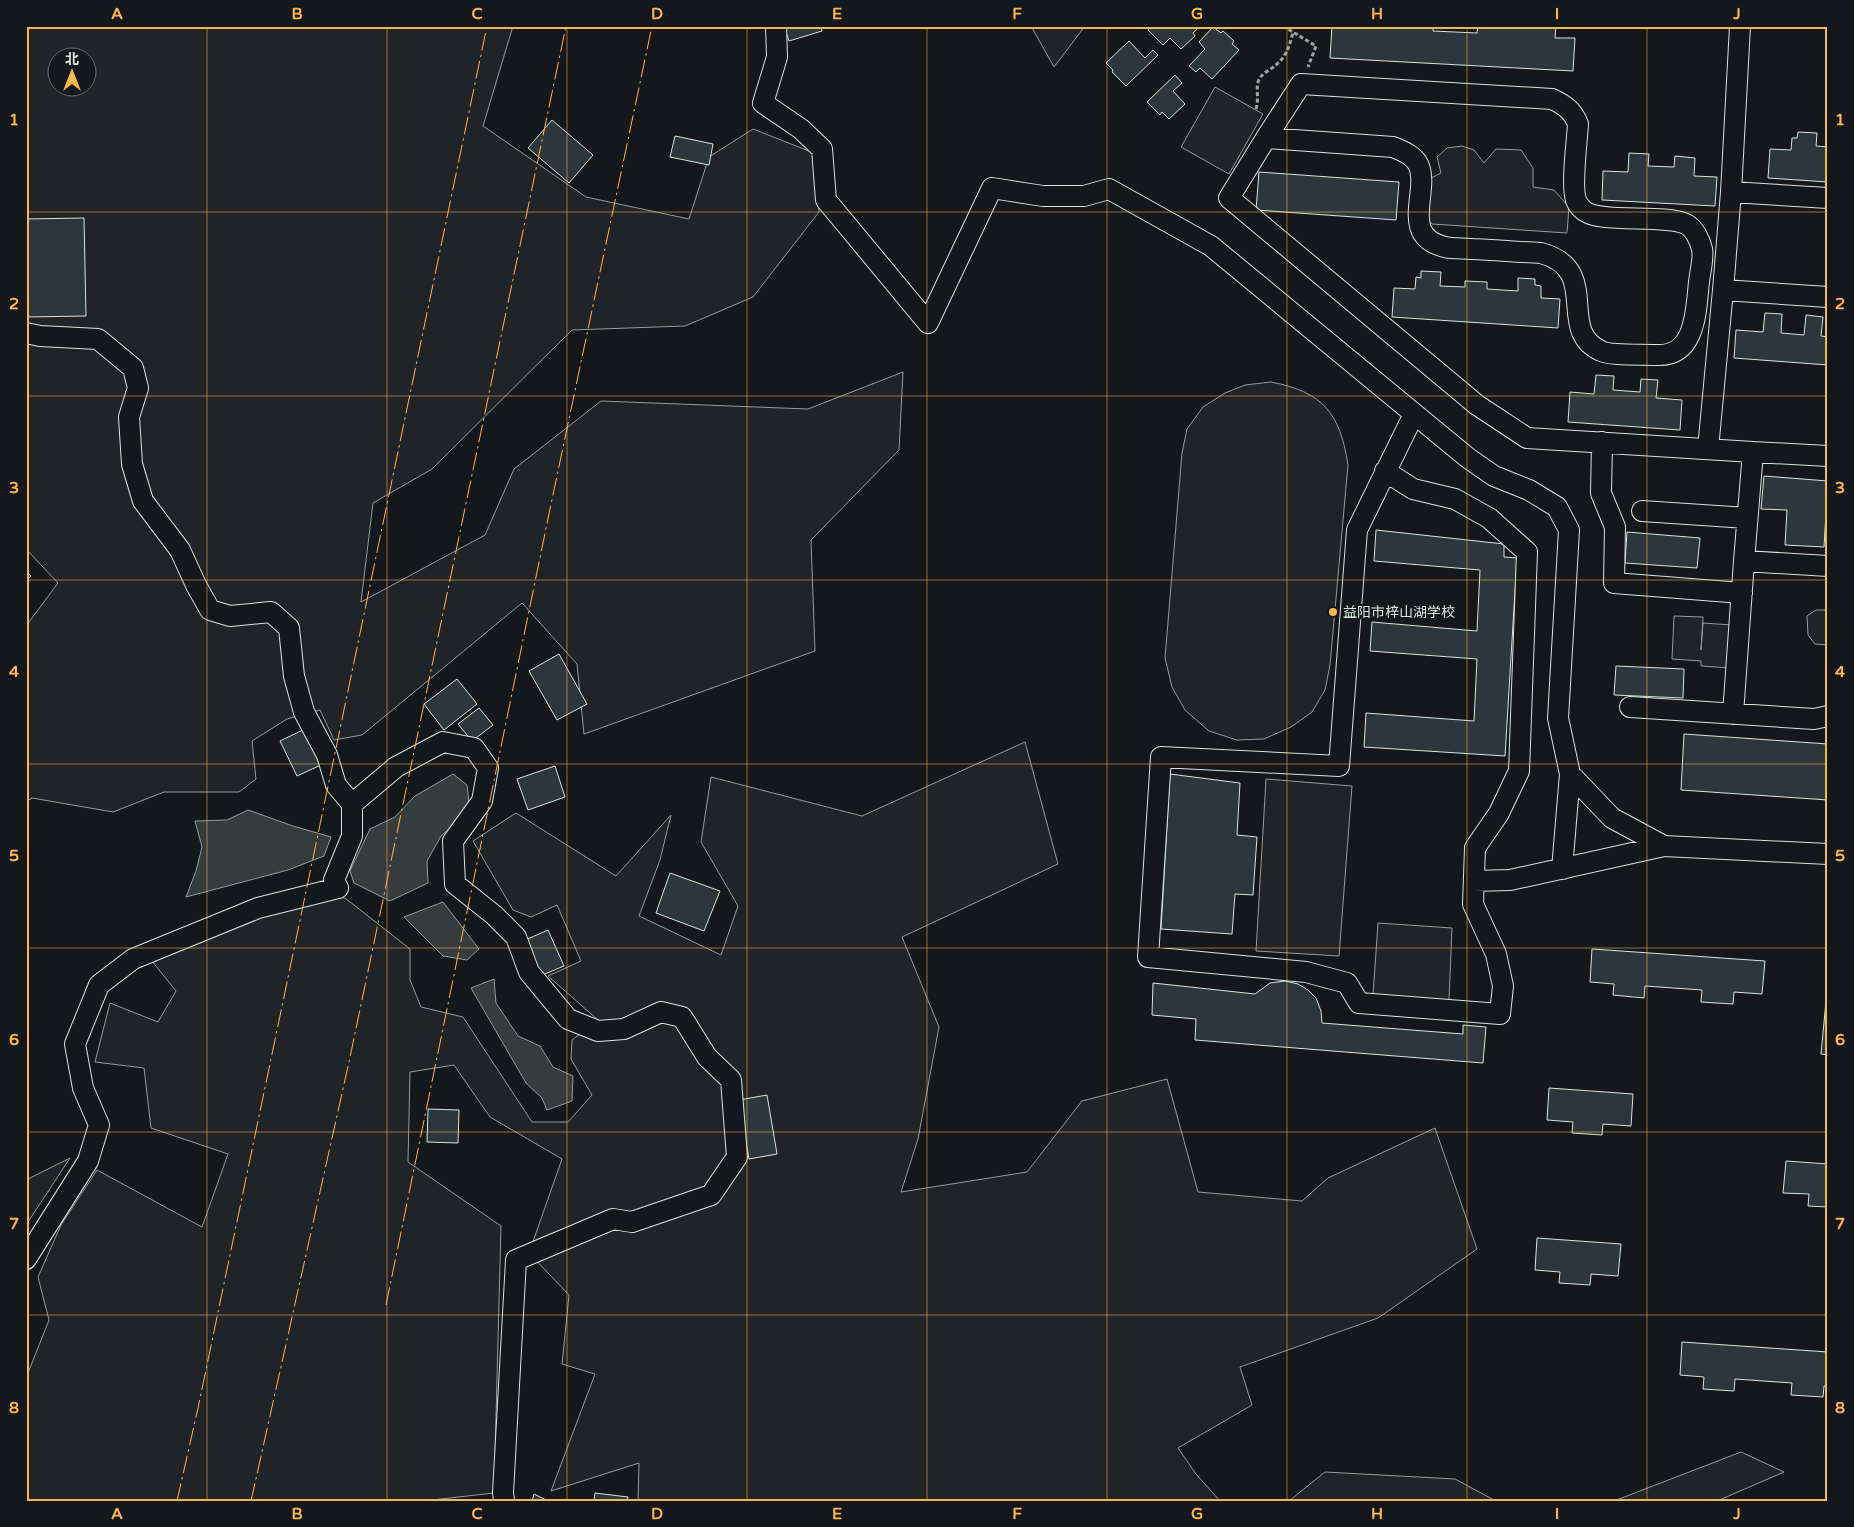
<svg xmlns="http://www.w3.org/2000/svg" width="1854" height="1527" font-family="'Varela Round','Noto Sans SC',sans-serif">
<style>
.green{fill:#202428;stroke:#939e99;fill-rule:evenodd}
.water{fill:#363b3e;stroke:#939e99}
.building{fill:#2c363c;stroke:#d8e6dc}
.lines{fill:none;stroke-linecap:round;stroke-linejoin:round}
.minor-casing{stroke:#d8e6dc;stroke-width:22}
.path{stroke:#9da8a2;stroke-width:3;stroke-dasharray:4 2.5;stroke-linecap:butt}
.minor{stroke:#14181c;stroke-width:20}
.power{stroke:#ffb74d;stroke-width:1;stroke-dasharray:18 4 2.5 4;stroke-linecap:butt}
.grid{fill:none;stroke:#ffb74d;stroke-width:1;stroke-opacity:0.55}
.poi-dot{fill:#ffb74d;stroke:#14181c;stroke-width:2}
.labels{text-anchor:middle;stroke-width:4;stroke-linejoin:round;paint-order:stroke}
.poi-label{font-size:14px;fill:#d8e6dc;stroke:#14181c;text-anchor:start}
.neatline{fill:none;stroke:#ffb74d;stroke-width:2}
.grid-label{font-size:16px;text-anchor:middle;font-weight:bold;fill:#ffb74d}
</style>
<rect width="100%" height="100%" fill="#14181c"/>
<path class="green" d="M26,26H513L483,126L586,197L689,219L709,157L753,129L814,153L819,212L753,297L685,326L572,330L432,469L373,503L361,602L485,535L514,469L601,401L808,409L903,372L899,450L811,540L815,651L584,734L577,664L522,603L362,735L334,740L320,710L287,719L252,741L256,779L239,792H164L113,812L32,798L26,802V766L28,765L26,756V626L58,583L26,549ZM58,58H88V88H58Z
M1031,26H1085L1054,67Z
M1215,87L1263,114L1229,174L1181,147Z
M1462,146L1474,150L1484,163L1496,149L1521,150L1533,168V187L1554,190L1569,207L1567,233L1432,224L1424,215L1427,180L1441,173L1437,157L1447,148Z
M1271,382C1323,392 1340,413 1348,465L1330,665L1325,690L1312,712L1291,727L1264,739L1237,740L1209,731L1185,710L1172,687L1165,658L1182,453L1187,429L1203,407L1225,393L1245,385Z
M1816,610H1825L1828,614V645L1815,644L1808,635L1807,616Z
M1674,616L1703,617L1701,650L1703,623L1732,625L1730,668L1701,666V661L1672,659Z
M1025,742L1058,864L902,937L939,1027L918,1139L901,1192L1027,1172L1082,1101L1167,1079L1198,1192L1302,1201L1328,1178L1435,1128L1477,1249L1378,1318L1240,1367L1252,1405L1178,1448L1196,1474L1220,1501H638L639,1463L551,1491L595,1374L562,1364L569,1295L529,1253L562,1159L490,1117L454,1065L410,1072L408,1162L501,1226L494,1493L423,1501H26V1378L49,1320L38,1277L61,1225L97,1170L202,1227L228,1154L151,1128L144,1068L95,1062L110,1003L158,1022L176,991L143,950L282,896L345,898L410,949V980L421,1007L463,1017L532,1122H568L592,1095L571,1059L572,1040L598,1020L548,976L581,961L557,905L531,917L513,910L473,841L516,813L616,876L671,815L660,860L639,916L721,955L738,906L701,842L711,777L862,816Z
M1266,779L1352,786L1339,956L1256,951Z
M1378,923L1452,928L1449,1000L1373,995Z
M70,1158L28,1222L26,1225V1180Z
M1741,1452L1784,1472L1717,1501H1614Z
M1325,1472L1455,1479L1496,1501H1289Z"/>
<path class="water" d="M453,774L467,785L470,811L441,836L427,861L428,883L390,901L354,883L350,871L370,829L395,817L415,796Z
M248,810L293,826L331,837L324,856L288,870L186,897L196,871L202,847L195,821L227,820Z
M443,902L479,949L467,960L443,956L404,917Z
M494,979L496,1003L518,1036L540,1046L553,1067L573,1076L572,1101L547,1110L542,1098L526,1083L471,988Z"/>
<path class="building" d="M784,26H821L822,31L789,41Z
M1151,26H1200L1193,33L1195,36L1181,49L1170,38L1163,45L1148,30Z
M1332,26H1433V31L1477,33L1478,26H1556L1555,38H1575L1573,71L1330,58Z
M1213,27L1221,33L1223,31L1234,41L1232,44L1239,50L1212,79L1200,68L1196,72L1189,66L1205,49L1199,42Z
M1129,41L1145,58L1153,50L1158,55L1126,86L1112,72L1113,70L1106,63Z
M1175,75L1182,83L1173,91L1185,104L1169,119L1162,112L1160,115L1147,102Z
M552,120L593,155L569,183L528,148Z
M1798,132L1817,133L1816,146L1828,147V182L1768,178L1770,149L1791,150L1792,138H1797Z
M675,136L713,144L709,165L670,157Z
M1629,153L1649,154L1648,166L1674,167L1675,156L1695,158L1694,176L1717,177L1715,206L1602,200L1603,171L1628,172Z
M1259,172L1399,182L1396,220L1256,210Z
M84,218L86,316L26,317V219Z
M1421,271L1441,272L1440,286L1465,287V281L1487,282V289L1518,291V278L1535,279V285L1541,286V298L1560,299L1558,328L1392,317L1394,288L1415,289L1416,277L1421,278Z
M1765,313L1782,314L1781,333L1804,335L1806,315L1823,317L1821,336L1828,337V365L1734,358L1736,330L1763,332Z
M1596,375L1614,376L1613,390L1640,392L1641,379L1658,380L1656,398L1682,400L1680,430L1568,422L1570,392L1594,394Z
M1764,476L1828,481V513H1826L1824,547L1785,545L1787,510L1761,509Z
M1376,530L1504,544V557L1517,558L1505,756L1364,747L1366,713L1474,721L1477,659L1370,651L1372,622L1477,631L1480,570L1374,561Z
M1627,532L1700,538L1697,568L1625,563Z
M26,571L31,576L26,581Z
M559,654L587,704L557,720L529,671Z
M1616,666L1684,669L1683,698L1614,695Z
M457,679L477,704L444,730L424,704Z
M479,708L493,725L472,741L458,724Z
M305,729L323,764L297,776L280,741Z
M1684,734L1828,744V800L1681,790Z
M555,766L565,797L528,810L517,779Z
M1170,774L1240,783L1237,835L1257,837L1253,895L1235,894L1232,934L1161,929Z
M670,873L720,891L704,931L656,913Z
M548,930L564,966L540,976L523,941Z
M1592,949L1765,961L1762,994L1734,992L1733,1004L1701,1002L1702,990L1645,986L1644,998L1613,995L1614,984L1590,982Z
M1828,980V1055L1821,1054Z
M1285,981L1298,984L1308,990L1316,998L1321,1011L1322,1023L1463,1034V1025L1486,1027L1483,1063L1195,1040L1196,1019L1152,1015L1153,983L1255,994L1270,983Z
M1549,1088L1633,1094L1631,1126L1603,1124L1602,1135L1572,1133L1573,1122L1547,1120Z
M767,1095L777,1154L749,1159L739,1100Z
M428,1109L459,1110L458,1143L427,1142Z
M1786,1161L1828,1164V1207L1808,1206L1809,1194L1783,1193Z
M1537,1238L1621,1244L1618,1276L1591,1274L1590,1285L1559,1283L1560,1272L1535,1270Z
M1682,1342L1828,1352V1386H1824L1823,1397L1791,1395L1792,1383L1735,1379L1734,1391L1703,1389L1704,1377L1680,1375Z
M595,1493L628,1497L627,1501H594Z
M534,1494L548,1501H532Z"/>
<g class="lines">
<g class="minor-casing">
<path id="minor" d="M776,26L777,57L763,103L801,129L822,149L826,200L928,323L992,188L1043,196H1084L1109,189L1211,246L1468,458L1494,476L1529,490L1557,507L1569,530L1558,718L1570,774L1612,818L1664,846L1828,854
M1266,138L1301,84L1552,99C1565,105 1573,111 1578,124C1577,142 1571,185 1576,200C1577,203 1580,207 1582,209C1596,225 1662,213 1686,224C1694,228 1700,240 1702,249C1704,258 1700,272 1699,282C1696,310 1696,357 1657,355C1645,354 1610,356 1601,351C1555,330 1603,270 1541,253C1518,252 1495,250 1472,249C1463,248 1453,249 1445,247C1398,236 1431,190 1418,164C1413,155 1403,151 1393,147L1266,138L1229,198L1477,405L1527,438L1753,452
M1731,192L1740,26
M1723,290L1828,297
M26,333L40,336L98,339L133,368L138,388L129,417L132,464L143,501L180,550L196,585L210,610L230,616L271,612L289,628L294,676L304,712L327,755L336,785L352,804V836L334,880L338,888L258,908L133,959L99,985L75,1044L83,1088L99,1125L88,1161L26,1259
M1602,442L1601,493L1615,527L1614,583L1742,593
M1708,449L1723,290L1731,192L1828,198
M1828,456L1753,452L1744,561L1828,566
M1385,471L1413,489L1455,499L1489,518L1527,552L1519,771L1499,813L1475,848L1473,904L1496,954L1503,986L1500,1014L1359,1003L1347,983L1306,972L1148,957L1161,757L1339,766L1357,530L1414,414
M1642,511L1747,518
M1630,707L1814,719L1828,716
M1733,714L1744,561
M352,804L396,767L443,742L474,748L488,768L482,801L453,841L455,884L494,915L516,937L529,972L568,1019L598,1031L624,1029L661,1012L682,1017L707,1057L731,1080L737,1157L711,1195L632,1222L613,1219L516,1260L503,1493L504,1501
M1562,869L1570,774
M1474,881L1510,880L1664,846"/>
</g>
<path class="path" d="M1283,26L1316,46L1308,67
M1256,109C1259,100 1256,90 1258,82C1261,72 1272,70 1278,63C1287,55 1290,44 1293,32"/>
<use href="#minor" class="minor"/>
<path class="power" d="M386,1305L550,509L652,26
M177,1501L198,1408L487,26
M251,1501L349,1062L566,26"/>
</g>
<path class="grid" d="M207,26V1501M387,26V1501M567,26V1501M747,26V1501M927,26V1501M1107,26V1501M1287,26V1501M1467,26V1501M1647,26V1501M26,212H1828M26,396H1828M26,580H1828M26,764H1828M26,948H1828M26,1132H1828M26,1315H1828"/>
<circle class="poi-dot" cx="1333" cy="612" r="5"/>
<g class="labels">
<g class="poi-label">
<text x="1343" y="617">益阳市梓山湖学校</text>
</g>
</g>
<rect width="1854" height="1527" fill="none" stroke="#14181c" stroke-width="55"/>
<g transform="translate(72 72)"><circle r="24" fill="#14181c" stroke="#626a69"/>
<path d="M0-4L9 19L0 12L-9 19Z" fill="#ffb74d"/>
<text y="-8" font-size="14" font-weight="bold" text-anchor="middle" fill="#d8e6dc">北</text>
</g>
<rect x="28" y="28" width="1798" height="1472" class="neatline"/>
<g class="grid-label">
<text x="117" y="19">A</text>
<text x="297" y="19">B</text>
<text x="477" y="19">C</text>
<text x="657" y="19">D</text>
<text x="837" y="19">E</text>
<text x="1017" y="19">F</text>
<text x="1197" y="19">G</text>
<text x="1377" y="19">H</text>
<text x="1557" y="19">I</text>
<text x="1737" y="19">J</text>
<text x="14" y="125">1</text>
<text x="1840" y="125">1</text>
<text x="14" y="309">2</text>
<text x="1840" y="309">2</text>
<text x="14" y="493">3</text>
<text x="1840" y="493">3</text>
<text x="14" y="677">4</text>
<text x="1840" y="677">4</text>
<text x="14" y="861">5</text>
<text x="1840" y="861">5</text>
<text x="14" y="1045">6</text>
<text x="1840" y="1045">6</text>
<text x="14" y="1229">7</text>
<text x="1840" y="1229">7</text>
<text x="14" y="1413">8</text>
<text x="1840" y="1413">8</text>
<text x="117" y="1519">A</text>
<text x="297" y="1519">B</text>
<text x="477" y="1519">C</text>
<text x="657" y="1519">D</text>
<text x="837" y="1519">E</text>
<text x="1017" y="1519">F</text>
<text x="1197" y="1519">G</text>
<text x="1377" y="1519">H</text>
<text x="1557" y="1519">I</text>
<text x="1737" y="1519">J</text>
</g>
</svg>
